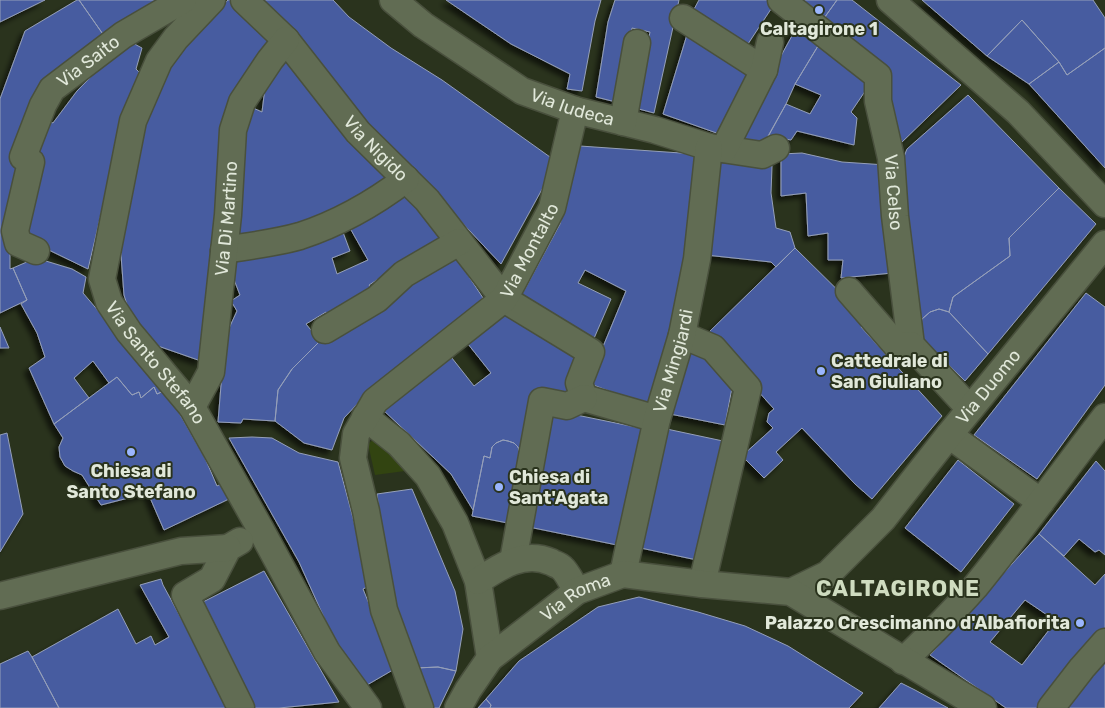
<svg xmlns="http://www.w3.org/2000/svg" width="1105" height="708" font-family="Rubik,sans-serif">
<style>
.green{fill:#324411}
.building{fill:#465ca0;stroke:#959fb9;fill-rule:evenodd;filter:url(#shadow)}
.lines{fill:none;stroke-linecap:round;stroke-linejoin:round}
.minor-casing{stroke:#49503d;stroke-width:29}
.minor{stroke:#616c53;stroke-width:26}
.poi-dot{fill:#9ab5fd;stroke:#2a331d;stroke-width:2}
.labels{text-anchor:middle;stroke-width:4;stroke-linejoin:round;paint-order:stroke}
.poi-label{font-size:18px;font-weight:bold;fill:#e1e8da;stroke:#2a331d}
.street-label{font-size:18px;fill:#e1e8da;stroke:#2a331d}
.district-label{font-size:22px;font-weight:bold;letter-spacing:1px;fill:#cfdcc0;stroke:#2a331d}
</style>
<defs>
<filter id="shadow"><feDropShadow dx="-4.5" dy="4.5" stdDeviation="2.5" flood-color="#0009"/></filter>
</defs>
<rect width="100%" height="100%" fill="#2a331d"/>
<path class="green" d="M374,439C386,447 396,459 405,471L375,475L368,444Z"/>
<path class="building" d="M0,0H45L0,22Z
M77,0H79L107,40L52,74L22,163L10,221V269L13,268L27,300L0,313V99L25,31Z
M79,0H172L107,40Z
M228,0H235L278,39L255,64L201,361L158,346L134,327L124,295L120,241L136,155L155,96L171,60Z
M252,0H333L349,17L391,48L442,80L557,162L501,264Z
M446,0H601L595,21L582,91L567,89L570,74L511,44Z
M615,0H679L654,113L635,108L650,32L632,28L620,103L596,97L608,22Z
M699,0H771L775,3L742,53L692,13Z
M795,0H837L822,21Z
M837,0H852L961,85L902,142L884,96L822,21Z
M922,0H1093L1105,18V48L1067,75L1059,62L1022,20L987,56Z
M1022,20L1059,62L1029,84L987,56Z
M799,23L821,41L795,84L786,104L763,146L736,138Z
M689,28L757,70L725,136L663,114Z
M127,40L142,48L136,69L144,77L124,117L88,269L20,236L46,120L53,123L77,91Z
M821,41L872,81L851,112L857,118L854,145L797,131L791,140L768,136L786,104L810,114L821,95L795,84Z
M1105,48V168L1029,84L1059,62L1067,75Z
M287,52L393,185L327,222L235,241L239,130L251,107L262,112L266,80Z
M968,95L1059,188L1009,238L1010,256L953,297L949,312L939,309L930,312L922,319L911,282L900,167L907,149Z
M580,146L695,154L687,268L654,408L588,383L626,291L585,270L578,283L611,299L592,343L519,300L560,224Z
M802,153L842,162L886,165L892,273L841,278L843,260H828V233L808,236L806,193L781,196V154Z
M723,161L772,166L771,193L776,228L790,232L795,248L776,267L771,262L706,255L715,166Z
M407,188L444,243L394,269L369,285L374,293L331,321L326,312L306,324L320,341L292,369L278,390L275,421L243,419L241,423L218,422L225,337L237,311L231,301L240,295L228,264L250,254L341,227L350,251L332,258L337,274L368,260L346,221Z
M1059,188L1096,224L988,354L949,312L953,297L1010,256L1009,238Z
M795,248L867,319L861,327L942,416L872,499L855,484L802,428L776,452L783,460L764,478L742,456L773,428L767,422L769,413L774,409L707,334Z
M454,254L487,304L377,383L344,418L332,450L304,443L275,421L278,390L292,369L320,341Z
M36,258L72,269L86,277L83,293L166,390L157,394L154,387L141,398L139,392L132,395L117,377L109,383L93,361L74,378L89,398L54,424L29,368L45,357L37,333L21,304L27,300L13,268Z
M1086,293L1105,307V385L1037,479L974,435Z
M939,309L949,312L988,354L965,381L924,341L920,330L922,319L930,312Z
M504,314L573,355L580,363L563,399L520,453L518,447L514,443L508,441L503,440L496,443L492,447L490,458L484,456L473,510L451,474L381,408L448,353L474,386L491,373L468,344Z
M0,327L9,348H0Z
M688,346L734,377L725,425L670,414Z
M117,377L132,395L139,392L141,398L154,387L157,394L166,390L205,458L217,486L221,484L229,499L164,530L148,493L101,505L82,475L73,471L65,466L60,457L59,447L63,438L54,424Z
M547,409L645,429L622,546L524,526Z
M662,428L723,441L697,560L636,547Z
M7,433L23,514L0,552V435Z
M252,437L272,438L299,453L338,462L371,585L363,589L387,648L398,667L367,685L336,644L299,562L229,438Z
M503,440L508,441L514,443L518,447L520,453L513,524L472,516L484,456L490,458L492,447L496,443Z
M958,460L1014,504L961,572L905,528Z
M1096,461L1105,471V555L1099,550L1095,552L1079,539L1064,556L1039,534Z
M412,489L455,591L463,629L456,671L438,667L416,668L390,601L377,494Z
M1039,534L1095,585L1105,574V628L1039,708H1006L930,655ZM1025,600L1056,621L1022,665L990,642Z
M264,571L339,702L279,708H255L201,603Z
M161,579L163,585L230,708H59L32,657L118,609L136,644L151,636L155,645L169,637L140,585Z
M639,597L698,612L745,626L788,646L863,693L849,708H490L491,705L486,699L519,661L598,607Z
M28,651L32,657L59,708H0V664Z
M1105,656V708H1065Z
M438,667L456,671L452,681L439,708H432L416,668Z
M901,683L915,690L948,708H879Z
M486,699L491,705L490,708H478Z"/>
<g class="lines">
<g class="minor-casing">
<g id="minor">
<path id="s1" d="M212,0L176,38L159,61L133,121L102,279L109,302L129,332L192,407L261,530L327,652L368,708"/>
<path id="s2" d="M244,0L286,40L358,132L427,200L504,299L591,352L579,383L584,398"/>
<path id="s3" d="M393,0L423,25L522,91L575,110L655,130L709,147L762,155L776,148"/>
<path id="s4" d="M781,0L878,76V101L891,158L895,216L911,345L970,409"/>
<path d="M890,0L1018,112L1105,204"/>
<path d="M683,18L764,70"/>
<path d="M623,122L637,43"/>
<path d="M724,149L764,70L770,42"/>
<path d="M224,250C249,246 276,243 300,236C340,223 373,204 406,179"/>
<path id="s5" d="M36,251L18,243L15,231L31,162L23,157L43,105L52,89L123,35L183,0"/>
<path d="M849,291L897,346L911,345"/>
<path d="M325,330L377,299L404,274L459,242"/>
<path d="M682,335L713,348L748,388L702,584"/>
<path d="M584,398L657,419"/>
<path id="s6" d="M192,407L211,372L228,215L233,130L242,102L270,60L286,40"/>
<path d="M365,417L399,444L428,476L455,523L478,581L490,658"/>
<path d="M949,435L1041,502"/>
<path d="M240,541L228,548L212,579L185,595L241,708"/>
<path d="M513,561L542,401L567,406L584,398"/>
<path id="s7" d="M623,574L657,419L682,335L697,259L709,147"/>
<path d="M478,581C499,567 524,550 551,562C554,564 559,565 562,568C567,572 573,585 577,591"/>
<path id="s8" d="M791,592L828,574L883,519L949,435L1105,244"/>
<path d="M0,596L181,551L228,548"/>
<path d="M903,661C928,637 952,613 975,587C1020,532 1061,474 1105,417"/>
<path id="s9" d="M420,708L384,610L366,511L353,458L356,434L375,401L504,299L552,208L575,110"/>
<path id="s10" d="M458,708L468,690L490,658L577,591L623,574L702,584L791,592L983,708"/>
<path d="M1051,708L1082,668L1105,642"/>
</g>
</g>
<use href="#minor" class="minor"/>
</g>
<g class="poi-dot">
<circle cx="819" cy="10" r="5"/>
<circle cx="821" cy="371" r="5"/>
<circle cx="131" cy="452" r="5"/>
<circle cx="499" cy="487" r="5"/>
<circle cx="1080" cy="623" r="5"/>
</g>
<g class="labels">
<g class="poi-label">
<text x="819" y="35">Caltagirone 1</text>
<text x="831" y="367" text-anchor="start">Cattedrale di<tspan x="831" dy="21">San Giuliano</tspan></text>
<text x="131" y="477">Chiesa di<tspan x="131" dy="21">Santo Stefano</tspan></text>
<text x="509" y="483" text-anchor="start">Chiesa di<tspan x="509" dy="21">Sant'Agata</tspan></text>
<text x="1070" y="629" text-anchor="end">Palazzo Crescimanno d'Albafiorita</text>
</g>
<g class="street-label">
<text dy="6" stroke="none"><textPath href="#s5" startOffset="232">Via Saito</textPath></text>
<text dy="6" stroke="none"><textPath href="#s3" startOffset="211">Via Iudeca</textPath></text>
<text dy="6" stroke="none"><textPath href="#s2" startOffset="199">Via Nigido</textPath></text>
<text dy="6" stroke="none"><textPath href="#s4" startOffset="241">Via Celso</textPath></text>
<text dy="6" stroke="none"><textPath href="#s6" startOffset="194">Via Di Martino</textPath></text>
<text dy="6" stroke="none"><textPath href="#s9" startOffset="541">Via Montalto</textPath></text>
<text dy="6" stroke="none"><textPath href="#s1" startOffset="408">Via Santo Stefano</textPath></text>
<text dy="6" stroke="none"><textPath href="#s7" startOffset="219">Via Mingiardi</textPath></text>
<text dy="6" stroke="none"><textPath href="#s8" startOffset="288">Via Duomo</textPath></text>
<text dy="6" stroke="none"><textPath href="#s10" startOffset="165">Via Roma</textPath></text>
</g>
<g class="district-label">
<text x="898" y="596">CALTAGIRONE</text>
</g>
</g>
</svg>
